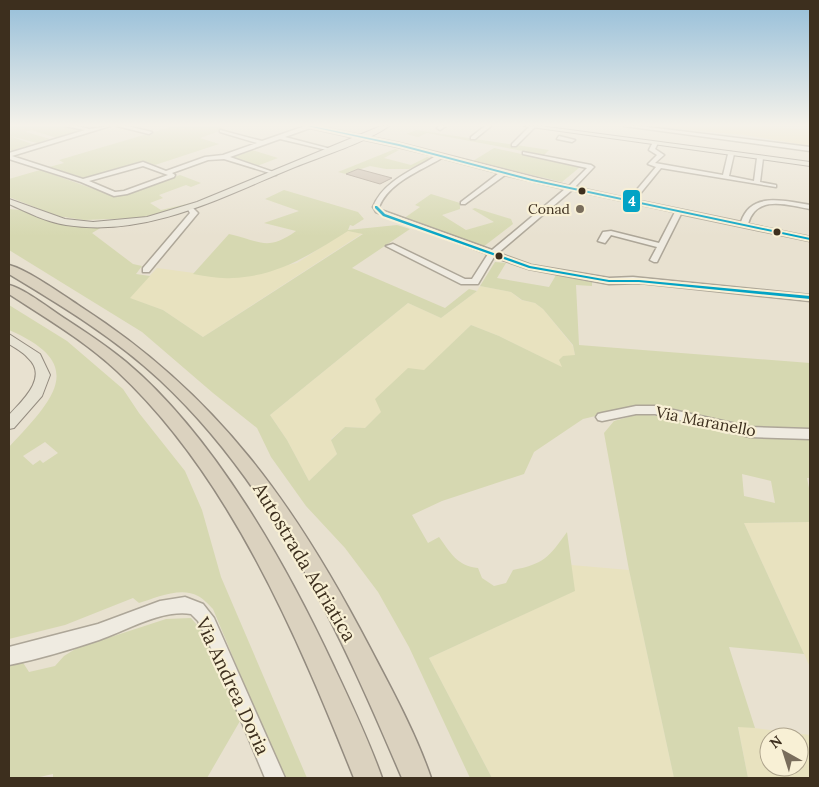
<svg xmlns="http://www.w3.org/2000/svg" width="819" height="787" font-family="Lora,serif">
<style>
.farmland{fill:#e8e2bf;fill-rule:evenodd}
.green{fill:#d6d8b1;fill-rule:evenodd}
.sand{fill:#ecdfb6}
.building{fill:#ccbfb0;stroke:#a99d8e}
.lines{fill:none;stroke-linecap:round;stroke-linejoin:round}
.minor-casing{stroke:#ada698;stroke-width:3}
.major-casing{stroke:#938b7f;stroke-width:2}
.highway-casing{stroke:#938b7f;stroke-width:3}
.minor{fill:#efebe1;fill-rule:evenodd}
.major{fill:#e6e2d3;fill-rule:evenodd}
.highway{fill:#dbd2bf;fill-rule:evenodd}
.bus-1-casing{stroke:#f8f0d5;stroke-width:4}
.bus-1{fill:#03a3c5;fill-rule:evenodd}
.bus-dot{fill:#3d2f1e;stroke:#f8f0d5;stroke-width:2}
.poi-dot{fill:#796d5c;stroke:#f8f0d5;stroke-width:2}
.labels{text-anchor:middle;stroke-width:4.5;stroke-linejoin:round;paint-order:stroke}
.far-poi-label{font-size:14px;fill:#3d2f1e;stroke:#f8f0d5;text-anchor:end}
.street-label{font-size:16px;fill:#3d2f1e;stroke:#f8f0d5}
.near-street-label{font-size:19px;fill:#3d2f1e;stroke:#f8f0d5}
.line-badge{stroke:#f8f0d5;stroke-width:2}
.badge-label{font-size:14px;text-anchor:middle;font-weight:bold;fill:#fff}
</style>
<rect width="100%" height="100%" fill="#e8e1d0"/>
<path class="farmland" d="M348,230L363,233L203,337L163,310L129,298L157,268L231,278L297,263Z
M480,286L511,292L521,300L535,303L543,309L573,346L575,355L563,368L499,336L471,325L365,428L345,427L331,439L337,454L309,481L287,440L270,415L408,303L441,318L477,291Z
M810,522V667L744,523Z
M571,565L629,570L674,778H492L429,658L574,591Z
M738,726L810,735V778H748ZM769,737H799V767H769Z"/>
<path class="green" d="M9,126H60L83,131L57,138L31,130L26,132L50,139L37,143L10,136L32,144L13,151L9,150Z
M174,126H220L219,127L225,129L200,138L219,144L155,165L144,161L88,179L49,167L64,163L59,160Z
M416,130L549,150L544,155L427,133L418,137L406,134Z
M494,148L580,167L562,182L473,161Z
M249,149L278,158L257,166L230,156Z
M395,149L399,150L384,158L411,165L427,157L433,159L409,169H386L370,166L346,174L338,172Z
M40,170L114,196L180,175L201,183L191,187L186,185L159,195L163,198L150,203L161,210L191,203V206L139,218L84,220L57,216L9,197V179Z
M284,190L358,212L364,219L353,226L350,225L348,230L397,225L410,229L352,268L445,308L469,289L477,291L441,318L408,303L270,415L287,440L309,481L337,454L331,440L345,427L365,428L381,412L375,399L408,368L424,370L471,325L499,336L562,367L559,360L563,356L575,355L573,345L543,309L535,303L522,300L511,292L480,286L495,262L506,263L497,278L549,287L556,275L592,282V286L576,285L579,345L810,363V430L751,428L654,406H638L583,419L534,452L524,474L442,501L412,515L428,543L439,537C450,552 457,566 478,568L482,578L494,586L506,583L513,570C544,564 549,557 567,532L575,591L429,658L492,778H470L409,647L378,592L345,548L306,506L271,457L257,428L213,393L142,332L9,250V209L20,210L55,223L104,226L92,233L133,264L142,266L136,274L150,276L130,298L163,310L203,337L363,234L348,231C309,255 279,276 232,278C219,279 206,276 193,274L229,234C260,241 267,252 296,231L264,223L299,211L265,199Z
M431,194L460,203V209L442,215L466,230L494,222L472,209L475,208L511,219L513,224L483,247L403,219L420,207L415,205Z
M9,305L67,341L123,389L139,413L185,471L202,510L221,577L307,778H283L213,609C209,605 204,599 198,596C181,586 155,598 139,603L133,598L65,625L9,639V447C52,400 90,365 9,330ZM45,442L58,453L43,463L40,460L33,465L23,456Z
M639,414L671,417L726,434L810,439V478H807L810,493V522L744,523L804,654L729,647L755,728L738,727L748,778H674L629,570L604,433L614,421ZM742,474L771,481L775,503L744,496Z
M191,618L204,633L240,721L207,778H53V774L35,778H9V664L22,661L29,672L55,666L64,656L77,648L166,619Z"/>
<path class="sand" d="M647,126H759L810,130V146L744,135Z"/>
<path class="building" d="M358,169L362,170L392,178L380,184L346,174Z"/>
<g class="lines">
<g class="minor-casing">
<path id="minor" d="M65,126H77L89,129L110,126L12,156L83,179L143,162L166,171L205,157L223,155L257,143L220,132V130L262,141L305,126H315L399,143L569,186L587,168L523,154V152L591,165L594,167L593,168L575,187L629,199L656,167L648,164L657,155L649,150L653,142L658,143L655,149L664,155L655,163L723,175L728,154L731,152L734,154L729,176L754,181L757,158L760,156L763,158L760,182L776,185V187L661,168L635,200L741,222C751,191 785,201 810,205V209C788,205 756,194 748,224L810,237V241L681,214L657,262H654L650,260L657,247L611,235L605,243L598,241L603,232L611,231L659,243L675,212L572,190L498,253L531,265L609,278L633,277L810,295V301L640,283L609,284L529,269L494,257L478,284H461L386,246L393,244L465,279H472L488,254L376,212L373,207C383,181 413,170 436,156L398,147L310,128L285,137L331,149V151L280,139L230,157L276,173V175L224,159L208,160L172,173L175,175L174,177L127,194L114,196L81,182L9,159V153L85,130ZM442,158L499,173L461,202V204H465L505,175L565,189L492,250L381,210L379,207C389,182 420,171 442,158ZM143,166L168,175L124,191L115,192L89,181Z
M117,126H127L152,132L149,134Z
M440,126H446L440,130L437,128Z
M485,126H491L475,139H471V137Z
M530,126L535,127L516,146H512V144Z
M624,126H639L810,147V151Z
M559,136L575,140L572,142L557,139Z
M188,207H192L198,213L149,272H143V268L190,213L187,208Z
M636,406H655L750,427L810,429V439L750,437L655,414H636L602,421L598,420L596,417L598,414L602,413Z
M185,597L203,604L214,618L285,778H265L208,641L198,621L191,614C162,609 125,631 99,640C69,650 39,659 9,665V647L98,624L160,601Z"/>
</g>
<g class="major-casing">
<path id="major" d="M381,126H389C369,141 320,157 295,167C222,197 147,238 66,225C46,222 27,212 9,204V199L65,219L93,222L147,217L197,202Z
M524,126H540L810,162V166Z
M9,334L40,354L50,375L42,396L14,428L9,429V415C22,401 49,377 28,358C23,352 15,348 9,344Z"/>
</g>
<g class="highway-casing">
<path id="highway" d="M9,265C28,270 63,295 81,307C218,395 296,506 370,648C392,690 416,734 431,778H402C342,637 275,487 160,380C115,338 62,306 9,274Z
M9,285C27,290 51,310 67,320C87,333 108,347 126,362C214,436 286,564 334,667C351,703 369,741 382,778H354C298,638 230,476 117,371C85,341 46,318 9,294Z"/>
</g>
<use href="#minor" class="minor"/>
<use href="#major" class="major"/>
<use href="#highway" class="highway"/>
<g class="bus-1-casing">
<path id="bus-1" d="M307,126H312L399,144L532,179L810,238V240L532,181L399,146Z
M375,206H377L385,214L530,266L609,280H639L810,296V299L639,282H609L529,268L383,216L375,208Z"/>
</g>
<use href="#bus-1" class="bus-1"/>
</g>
<linearGradient id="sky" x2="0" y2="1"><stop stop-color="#95bed9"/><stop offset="0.53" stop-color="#f5f2ea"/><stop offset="1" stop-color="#f5f2ea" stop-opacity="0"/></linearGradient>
<rect width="819" height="236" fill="url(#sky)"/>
<g class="bus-dot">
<circle cx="582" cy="191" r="4.5"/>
<circle cx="777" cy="232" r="4.5"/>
<circle cx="499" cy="256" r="4.5"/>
</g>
<circle class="poi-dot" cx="580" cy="209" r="5"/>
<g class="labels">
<g class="far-poi-label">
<text x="570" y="214">Conad</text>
</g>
<g class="street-label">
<text transform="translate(706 421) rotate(11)" y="6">Via Maranello</text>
</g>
<g class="near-street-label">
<text transform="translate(305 562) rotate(59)" y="7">Autostrada Adriatica</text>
<text transform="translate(233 686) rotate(65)" y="7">Via Andrea Doria</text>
</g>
</g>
<rect class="line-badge" x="622" y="189" width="19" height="24" rx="5" fill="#03a3c5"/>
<g class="badge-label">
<text x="632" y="206">4</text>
</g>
<rect width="819" height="787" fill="none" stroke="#3d2f1e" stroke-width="20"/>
<g transform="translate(784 752) rotate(321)"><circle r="24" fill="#f8f0d5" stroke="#ada38c"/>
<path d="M0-4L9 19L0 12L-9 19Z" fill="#796d5c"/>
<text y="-8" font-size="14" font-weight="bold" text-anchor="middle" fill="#3d2f1e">N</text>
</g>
</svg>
